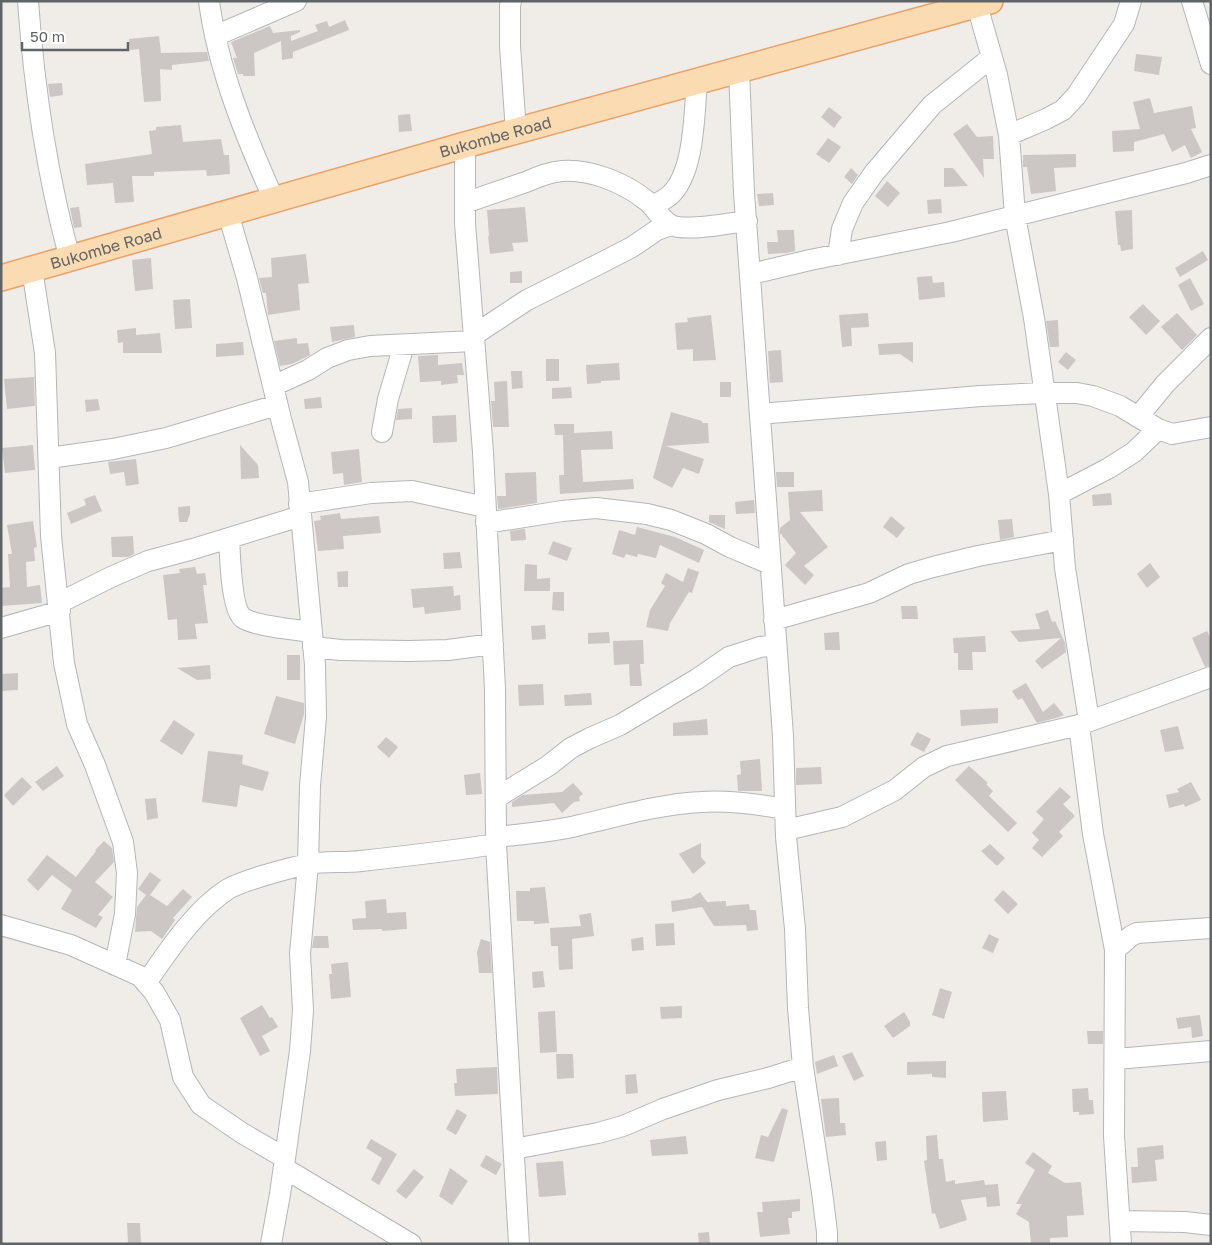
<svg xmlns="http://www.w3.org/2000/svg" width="1212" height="1245" font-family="'Golos Text',sans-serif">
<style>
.building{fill:#ccc7c4}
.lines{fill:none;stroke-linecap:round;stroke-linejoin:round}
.minor-casing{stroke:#b3b7b9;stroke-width:22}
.major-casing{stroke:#eba166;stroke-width:28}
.minor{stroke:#fff;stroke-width:20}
.major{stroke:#fbdbb2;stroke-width:25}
.labels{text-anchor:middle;stroke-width:4.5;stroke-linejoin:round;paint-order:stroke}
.street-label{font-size:16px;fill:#5f6567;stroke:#fff}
</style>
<rect width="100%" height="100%" fill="#f0ece8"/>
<path class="building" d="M345,20L349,30L293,52V58L282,60L281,41L254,53L255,76H243V74H238L233,58H237L231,42L270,26L273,33L300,30V32L291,36V41L318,31L315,25L327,21L329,27Z
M159,36L161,53L207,52L209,61L172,65V70L160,69L161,101L144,102L139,49L130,50L129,39Z
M1136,54L1162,57L1159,75L1134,71Z
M62,83L63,95L50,97L48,84Z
M1150,98L1154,113L1192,106L1196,128L1191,129L1202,152L1191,158L1185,145L1172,152L1164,134L1134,142V151L1113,152L1112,131L1140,129L1133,102Z
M829,107L842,117L834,128L821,117Z
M410,114L412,131L399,132L398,115Z
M967,124L977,137L993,136L994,159H983L984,178L953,134Z
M181,125L183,142L221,139L224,155H229L230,174L207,176L206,170L154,172V176H132L134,202L115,203L113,183L87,185L85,164L152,154L149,131L156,130V127Z
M828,138L841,147L829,163L816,154Z
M1076,154V167L1054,168L1056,191L1031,194L1027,167H1023V155Z
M851,168L858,175L852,184L844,177Z
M944,168H953L968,186L944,187Z
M887,181L900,193L888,207L875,196Z
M773,193L774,205L759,206L757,194Z
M941,199L942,213L928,214L927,200Z
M79,207L82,227L74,228L70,208Z
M525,207L528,242L512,243L514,251L490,254L488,236H489L487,210Z
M1132,210L1133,249L1121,251L1120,245H1118L1115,211Z
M777,230H794L795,251L786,253L768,254L767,242H778Z
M1203,251L1208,260L1180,277L1175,268Z
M306,254L309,283L298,284L300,310L268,315L266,293H263L259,278L272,277L271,258Z
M151,258L153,289L135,291L132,260Z
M522,271V283H510V272Z
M932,276L933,283L944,282L945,297L919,300L917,277Z
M1190,278L1204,304L1191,311L1178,285Z
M190,299L192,328L175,329L173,300Z
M1143,304L1160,321L1146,335L1129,317Z
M868,313L869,327L851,328L852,346L842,347L839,315Z
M1177,313L1197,335L1182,350L1161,327Z
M711,315L716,360L693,361V349L677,350L675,323L688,322L687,318Z
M1058,320L1059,347H1050L1046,321Z
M354,325L355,337L332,342L330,327Z
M136,328V335L160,333L162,353H123V342L118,343L117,330Z
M297,338V344L308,343L310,355L292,364L280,366L274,341Z
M243,342L244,355L216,357V344Z
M913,342V363L900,354L879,355L878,344Z
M781,350L783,382L770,383L768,351Z
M1066,352L1076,360L1068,370L1058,362Z
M438,355V365L462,363L464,375H457L458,383L441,385V381L420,382L418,356Z
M546,359H559V381H546Z
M619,363L620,380L601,381V383L587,384L586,365Z
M511,371H522L523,388L512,389Z
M34,377L35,406L7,409L4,379Z
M507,381L509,427H493L491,401H495L494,382Z
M720,382H731V397H720Z
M571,387L572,398L552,399V388Z
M321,397L322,408L305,409L304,399Z
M98,399L100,410L86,412L85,400Z
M412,408V419L396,420L398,409Z
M671,412L702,421V423H708L709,443L666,446L704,459L699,474L683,468L672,488L653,478Z
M456,415L457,442L433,443L432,416Z
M554,424H574V433L612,431L613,449L581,450L583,482L633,479L634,489L560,494L559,475H564L563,435H555Z
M33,445L35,470L5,473L2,448Z
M240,445L258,465L259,478L241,479Z
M359,449L362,482L344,485L343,473L333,474L331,452Z
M136,459L139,484L126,486L124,472L110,474L108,462Z
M536,472L537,503L498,509L497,496H506L505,473Z
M776,472H794V487H777Z
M822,490L823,511L800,512L828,547L804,566L814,575L805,585L785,565L796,553L780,533V528L790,520L788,492Z
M1111,493L1112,505L1093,506L1092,495Z
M95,495L102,511L71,524L67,513L86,505L84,499Z
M754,500L755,513L736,514L735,502Z
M190,506V514L187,522H179L178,507Z
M340,513L341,519L379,516L381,533L343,536L344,549L318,551L314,521L321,520L320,516Z
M709,515H725V529L709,522Z
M891,516L905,528L897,538L883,527Z
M1012,519L1014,537L1000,540L998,520Z
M33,521L37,547L34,548L35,561L26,562L27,587L40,585L42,603L1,606V588L10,587L8,554H12L7,525Z
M637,527L675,537L704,550L699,563L660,545L656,558L638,554L637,557L626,554L624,558L612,554L619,530L635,535Z
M523,529H525L526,540L511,541L510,531Z
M133,536L134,554L128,557H112L111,537Z
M553,541L572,548L567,561L548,554Z
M460,552L462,568L444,569L443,553Z
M1150,563L1160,577L1147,588L1137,574Z
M525,564L537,565V579L550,578V591H524Z
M195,567L197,574L205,573L207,585H203L208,623L195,624L197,639L178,640L177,619L168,620L163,575L180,573L179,569Z
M688,568L699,572L692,593L689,592L670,623L668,631L646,627L650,610L665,586L661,583L666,573L683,582Z
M348,571V587H338L337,572Z
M453,586L454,596L460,595L461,610L425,614L424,607L413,608L411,589Z
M553,592H564V611L552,610Z
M901,606H917L918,619H902Z
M1048,610L1052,622L1055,621L1065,643L1066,652L1042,669L1035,661L1061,638L1019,642L1010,631L1040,629L1035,614Z
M545,625L546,639L532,640L531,626Z
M1207,631L1211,639V665L1205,667L1192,638Z
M609,632L610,643L588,644V633Z
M839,632L840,650H825L824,633Z
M985,636L986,652H972L973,670H958V653H954L953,638Z
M643,640L644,664H640L642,686H630L629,664L614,665L613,641Z
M287,655H300V680H287Z
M210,665L211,679L197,680L177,668Z
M18,673V690L1,691V674Z
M1026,683L1043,712L1054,703L1064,715L1059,717L1037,723L1022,698L1018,700L1012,691Z
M543,684L544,705L519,706L518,685Z
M591,693L592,705L565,706L564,695Z
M276,696L304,703V714L295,744L264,734Z
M998,708V723L961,726L960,710Z
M707,719L708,735L673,736V723Z
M174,720L195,734L182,755L160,741Z
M1178,726L1184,749L1165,752L1160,730Z
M917,732L931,739L924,752L910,745Z
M386,737L398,747L389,758L377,747Z
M208,751L243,755L242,764L269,772L263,791L240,785L237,807L202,802Z
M760,759L762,791H738L737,775L741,774L740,761Z
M57,766L64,776L43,791L35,782Z
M969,766L988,783L986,784L993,791L989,796L1017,823L1008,832L955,780Z
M821,767L822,784L796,785V768Z
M480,773L482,794L466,795L464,775Z
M22,777L32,787L13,806L4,795Z
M1191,782L1201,800L1185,807L1184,804L1169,808L1166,795L1179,792L1177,789Z
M573,783L583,794L579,797L580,801L574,802L562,813L554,803L512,807V802L523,795L562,792Z
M1060,787L1071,797L1063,804L1075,816L1059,832L1063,836L1042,857L1032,848L1039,840L1032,833L1044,819L1036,812Z
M156,798L158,818L147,820L145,799Z
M104,841L112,848L114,862L95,882L113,897L98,915L103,917L96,928L61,909L72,890L52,875L38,891L27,880L47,855L76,877L96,851L95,850Z
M701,843V857L706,863L693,874L679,854Z
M990,844L1005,858L997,866L981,851Z
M150,872L161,880L150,895L167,906L183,889L192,897L173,918L175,920L162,939L151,931L135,932L137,907L146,895L138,889Z
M545,887L549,923L534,924V921H517L516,891H530V888Z
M1003,890L1018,904L1008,914L994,900Z
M700,892L707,902L726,901V906L749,904L750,910H756L758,930L747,931L746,925L714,926L702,907L672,912L671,901L691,898Z
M386,899L387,913L406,912L407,929L382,931V929L353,930L352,919L366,918L365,901Z
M591,913L594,936L572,939L573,969L559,970L558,946H551L550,928L581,926L579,915Z
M674,923L675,945L656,946L655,924Z
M989,934L999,939L993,953L982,948Z
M314,936H328L329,948H312Z
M643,937L644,950L632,951L631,939Z
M481,939L490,942L492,973H479L477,952Z
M348,962L351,997L331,999L329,974H332L331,964Z
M543,971L545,987L533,988L532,972Z
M940,988L952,992L944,1019L932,1015Z
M262,1005L270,1018L272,1017L278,1027L262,1036L270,1051L260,1056L240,1018Z
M682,1006V1018L661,1019L660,1007Z
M555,1011L557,1052L540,1053L538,1012Z
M904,1012L910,1022V1026L893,1038L884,1026Z
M1200,1015L1203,1036L1192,1038L1191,1027L1178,1029L1176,1018Z
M1087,1031H1103V1044H1088Z
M852,1052L864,1076L854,1081L842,1056Z
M556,1054H573L574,1078L557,1079Z
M834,1055L838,1066L817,1074L815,1062Z
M946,1061V1078L932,1077V1074L907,1075V1062Z
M497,1067L498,1094L455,1096L454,1083H457L456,1069Z
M636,1074L638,1093L626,1094L625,1075Z
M1088,1088L1089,1100H1093L1094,1114L1079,1115V1112H1073L1072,1089Z
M1006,1091L1008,1120L983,1122L982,1092Z
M839,1098L840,1123H845L846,1135L826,1137L821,1099Z
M782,1108L788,1110L774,1162L755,1158L761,1135L768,1137Z
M457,1109L467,1115L456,1135L446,1129Z
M937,1135L939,1159H943L946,1182L955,1180V1184L984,1180L985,1185L998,1184L1000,1206L987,1207L986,1197L961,1200L967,1220L940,1229L935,1213L932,1214L924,1161L927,1160L926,1136Z
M686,1136L688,1154L652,1156L650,1140Z
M371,1139L397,1154L379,1185L371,1180L382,1158L366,1148Z
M886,1141L887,1160L877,1161L875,1142Z
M1163,1145L1164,1159L1155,1160L1157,1181L1132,1183L1131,1167H1138L1137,1148Z
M1033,1152L1052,1166L1048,1173L1065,1183L1081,1182L1084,1215L1067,1216L1068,1237L1050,1238V1244H1031L1029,1222L1016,1214L1022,1204H1016L1035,1170L1025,1163Z
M486,1155L502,1164L496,1175L480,1166Z
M563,1161L566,1195L539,1197L536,1163Z
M450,1168L468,1181L452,1205L439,1196Z
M414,1169L424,1177L406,1199L396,1191Z
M800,1199V1211L792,1212V1218H788L790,1234L760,1237L757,1212H763L762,1202Z
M127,1223H140L141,1244H128Z
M709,1232L710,1244H699L698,1233Z"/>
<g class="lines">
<g class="minor-casing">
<path id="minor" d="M28,1C34,88 47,175 70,259
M209,1C218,70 246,137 274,200
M511,1L510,6V46L516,132
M1192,1L1211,64
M977,5L997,75L1009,135L1015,216L1034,318L1059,494L1065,568L1089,721
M215,36L296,1
M739,70L744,193L783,736L786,837L795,929L798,1008L803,1067L822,1192L827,1232V1244
M1009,135L1046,119L1063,110L1076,96L1124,24L1131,1
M465,145V223L483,452L495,689L496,844L519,1244
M465,203C485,196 505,189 526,182C537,177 550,172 562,171C591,169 625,183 647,201C655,207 661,220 671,225C686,232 730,223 747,221
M652,206C658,203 664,200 669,196C695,174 694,113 697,82
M228,213L247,278L281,419L298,482L315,665L316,717L310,786L308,864L300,954L303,1010L300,1051L280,1194L271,1244
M838,255L842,229L853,203L874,173L932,105L992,57
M32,269L45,353L51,536L64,663L77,724L95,765L123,842L127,873L125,914L115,965
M751,274L810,260L951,232L1186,173L1211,165
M474,335L527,300L601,263L632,247L657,230L671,225
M273,386L308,370L327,358L348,350L370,346L474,341
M760,414L981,396L1044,393H1077L1093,396L1120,406L1158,429L1172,434L1211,427
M1138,417L1165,384L1211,338
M382,432L388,399L404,345
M49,458L113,449L166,438L277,405
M1059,494L1109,468L1134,452L1158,429
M299,504L371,493L412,491L485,507
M486,523L562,511L596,508L647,514L671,520L706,534L730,547L770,564
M229,538C230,554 231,609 243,618C255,626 296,630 312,632
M59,603L111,577L148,561L193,549L301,516
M774,620L869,593L909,574L933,567L978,556L1063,540
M1,628L60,611
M313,647L341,650L409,651L448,650L493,644
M1079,725L1093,834L1115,950
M496,798L548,766L571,748L590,738L620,725L697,679L729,657L760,647L776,645
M786,830L842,817L895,790L924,767L947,756L1079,725L1211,677
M496,837C524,834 553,832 580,825C620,816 660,804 701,802C729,800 757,804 785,809
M1,925L71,945L140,976L154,992L170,1020L183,1077L201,1105L242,1133L285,1158
M146,983C169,950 194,911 228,889C244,880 289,868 308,864C325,861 343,863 361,861C406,856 451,851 496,844
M1116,1059L1211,1051
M514,1149L598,1133L623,1126L663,1109L718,1090L768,1078L803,1067
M284,1168L411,1244
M1120,1221L1185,1222L1211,1225
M1121,1244L1114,1136L1115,950L1131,936L1137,933L1211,928"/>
</g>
<g class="major-casing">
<g id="major">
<path id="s1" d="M1,278L465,145L990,1"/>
</g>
</g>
<use href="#minor" class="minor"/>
<use href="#major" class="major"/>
</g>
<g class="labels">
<g class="street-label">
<text dy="6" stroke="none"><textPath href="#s1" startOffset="514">Bukombe Road</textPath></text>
<text dy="6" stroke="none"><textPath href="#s1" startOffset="109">Bukombe Road</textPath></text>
</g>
</g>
<rect width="1212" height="1245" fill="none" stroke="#5f6567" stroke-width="5"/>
<path d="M22 42v8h106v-8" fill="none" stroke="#5f6567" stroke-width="2.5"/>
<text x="30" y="42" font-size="15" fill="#5f6567" stroke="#ffffff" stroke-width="4" paint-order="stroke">50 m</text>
</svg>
